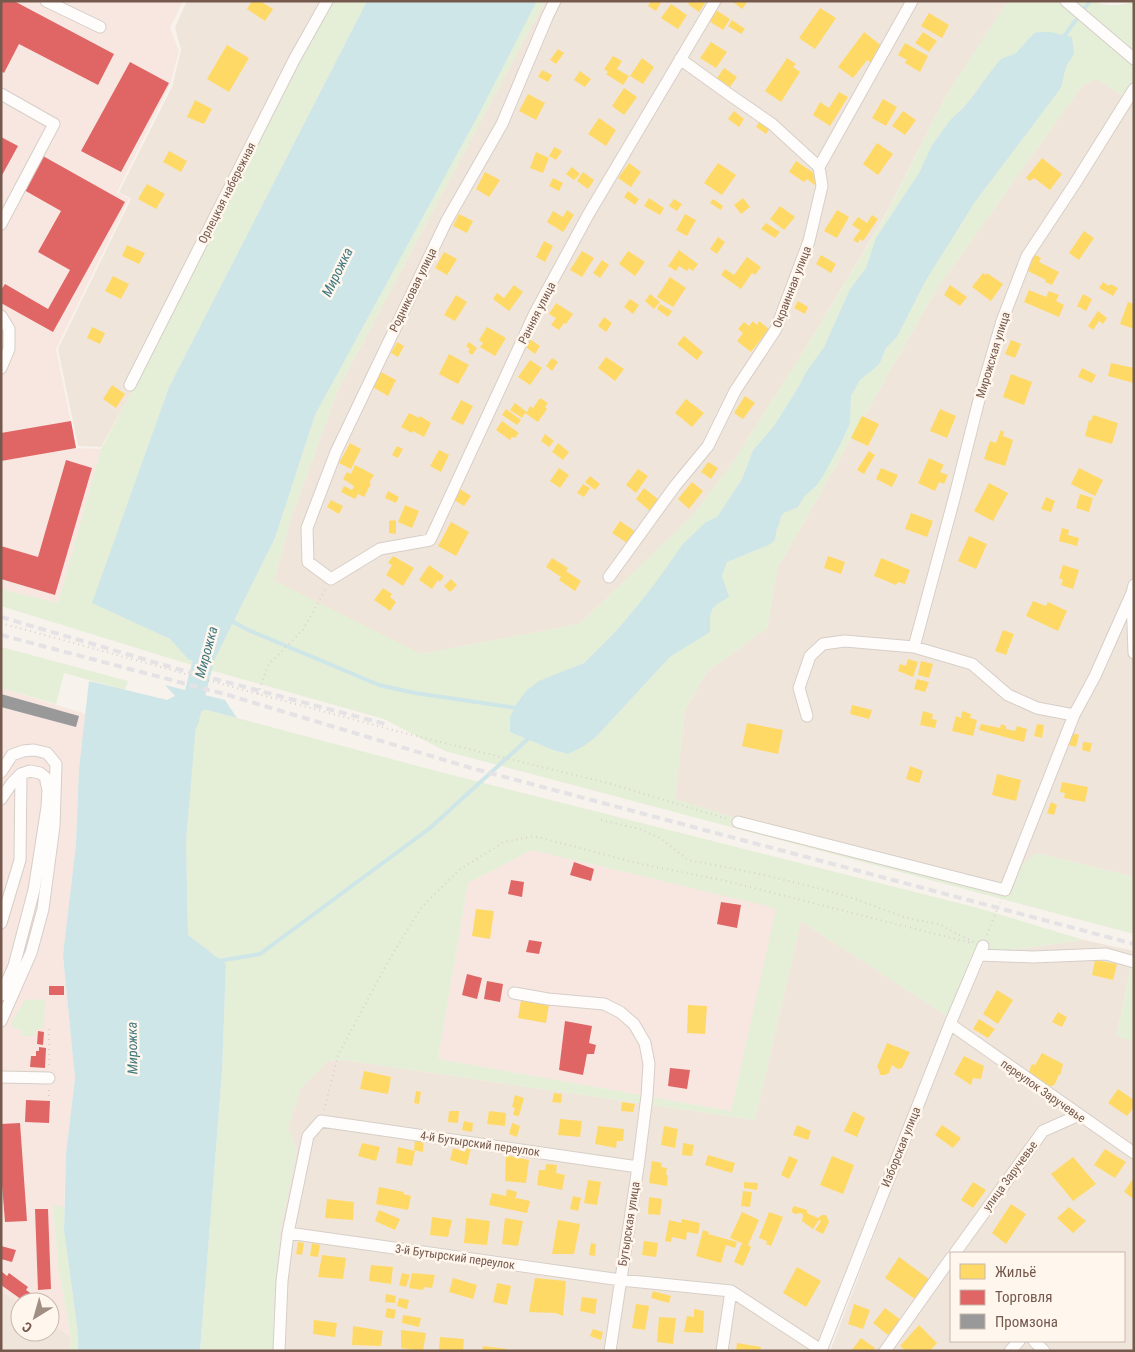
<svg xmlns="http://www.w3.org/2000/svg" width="1135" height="1352" font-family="'Roboto Condensed',sans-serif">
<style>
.residential{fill:#f0e5da;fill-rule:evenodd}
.commercial{fill:#f7e7e0}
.green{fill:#e5eed7;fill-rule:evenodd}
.water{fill:#cee6e7}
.homes{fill:#ffd966}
.shops{fill:#e06666}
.industry{fill:#999}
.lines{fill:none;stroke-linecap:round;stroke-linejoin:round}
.stream{stroke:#cee6e7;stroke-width:4}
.river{stroke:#cee6e7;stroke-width:21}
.minor-casing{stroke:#d6cec8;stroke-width:13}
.path{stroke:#dad2cf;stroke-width:2;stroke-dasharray:1 4;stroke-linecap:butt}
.minor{stroke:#fefdfc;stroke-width:11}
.rail{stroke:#e5e2e5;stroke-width:4;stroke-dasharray:8 5;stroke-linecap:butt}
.labels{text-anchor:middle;stroke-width:5;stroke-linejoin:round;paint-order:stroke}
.street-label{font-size:12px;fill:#75594c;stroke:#fff7ee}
.water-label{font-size:14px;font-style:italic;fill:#437981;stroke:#fff7ee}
</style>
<rect width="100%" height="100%" fill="#f7f2ec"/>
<path class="residential" d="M187,1H333L125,387L132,392L101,447L78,446L58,349L131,199L119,192L172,87L181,50L175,27Z
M545,1H1008L946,96L882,221L804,351L731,465L693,515L580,624L420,654L274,581L290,521L339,387Z
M1096,79L1123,95L1134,80V877L1037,853L997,884L739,819L675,800L685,709L708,671L767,628L777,569L936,290L1081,87Z
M801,921L947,1016L814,1351H273L274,1302L280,1232L297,1150L288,1128L301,1088L328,1061L343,1060L755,1120Z
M1084,940L1134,951L1117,1035L1134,1042V1351H830L953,1028L988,953ZM951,1253H1124V1341H951Z
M1,1291L20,1303V1332H50V1323L71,1337L70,1351H1Z"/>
<path class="commercial" d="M1,1H183L170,28L179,51L170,85L117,192L129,199L56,349L76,448L101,449L58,603L1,589Z
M1,688L86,714L79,769L76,844L63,955L75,1078L66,1154L64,1207L53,1206L58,1265L71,1337L50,1323V1302H20V1303L1,1291Z
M532,850L777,908L731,1111L438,1059L468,883Z"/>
<path class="green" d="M333,1H367L169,387L93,603L170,639L189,660L212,665L275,538L315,415L479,114L537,1H545L339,387L290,521L274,581L420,654L580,624L693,515L731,465L804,351L882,222L946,96L1008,1H1094C1104,7 1124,6 1134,1V80L1123,95L1096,79L1081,87L936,290L777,569L767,628L708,671L685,709L675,799L739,819L997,884L1037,853L1134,877V934L445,751L384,719L182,662L1,606V589L58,603L101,449L132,392L125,388ZM1034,33L1074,54L1066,67L1061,88L975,202L925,282L897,337L886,348L880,363L874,369L860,380L851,396L850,423L842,441L816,486L804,497L798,507L784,513L781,516L779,525L777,528L775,540L769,545L727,562L722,576L728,597C709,608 710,609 710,632C697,641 683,648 670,657L595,738L568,754L553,750L510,732L568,670L584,663L617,630L706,522L717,517L742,479L753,450L774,426L799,386L806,372L824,347L850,289L866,268L876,238L919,173L932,145L951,119L963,108L973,96L991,71L1001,60L1016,53Z
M1,647L128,681L125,690L64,673L56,704L1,688Z
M207,710L440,772L978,908L1084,940L988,953L973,952L947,1016L801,921L755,1120L343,1060L328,1061L301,1088L288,1128L297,1150L280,1232L274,1302L273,1351H200L222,1072L226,964L188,935L186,841L195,721L197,712ZM532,850L763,905L776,909L731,1111L438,1059L468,883Z
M1134,951V1042L1117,1036Z
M45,999L44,1028L36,1029L35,1036H22V1029H15L11,1023L25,1000Z
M53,1205L64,1207V1230L78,1334V1351H70L71,1337L58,1265Z"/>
<path class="water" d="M367,1H537L479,114L315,415L275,538L212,665L189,660L170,639L92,603L169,387Z
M1042,32H1050L1072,37L1074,54L1066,67L1061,88L975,202L925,282L897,337L886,348L880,363L874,369L860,380L851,396L850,423L842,441L823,476L816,486L804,497L798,507L784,513L781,516L779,525L777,528L775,540L769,545L727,562L722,576L729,597C709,608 710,609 710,632C697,641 683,648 670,657L595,738L582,747L568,754L553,750L510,732V717L517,703L526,691L539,681L584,663L617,630L637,606L656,582L683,544L706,522L717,517L742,479L753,450L774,426L799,386L806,372L824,347L850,289L866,268L876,238L919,173L932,145L951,119L963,108L973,96L991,71L1001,59L1016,53L1034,33Z
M89,681L167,700L175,696L165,685L225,700L237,718L207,710L197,712L186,841L188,935L226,964L222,1072L200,1351H78V1334L64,1230L66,1154L75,1078L63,955L76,844L79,769Z"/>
<path class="homes" d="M252,1H260L273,9L265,21L247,9Z
M651,1H662L656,11L648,6Z
M690,1H702L705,3L699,12L688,4Z
M734,1H748L742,9L733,2Z
M671,4L687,15L678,29L661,18Z
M820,8L836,18L815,49L799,38Z
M716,10L730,19L723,30L709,21Z
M929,13L949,25L942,38L921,26Z
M732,20L745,29L741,34L728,26Z
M864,32L882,46L874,56L877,58L873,64L867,60L853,78L838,67Z
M923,32L937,41L929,52L915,43Z
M711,42L727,52L716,68L700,58Z
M905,43L928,56L920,72L905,63L907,60L898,55Z
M227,45L249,58L229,92L207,79Z
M558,49L564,53L556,64L550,60Z
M613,56L622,61L617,69L629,76L623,85L606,74L608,72L604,69Z
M642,58L654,67L643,84L630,76Z
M787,58L796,64L793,67L800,72L781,102L765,91Z
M724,68L737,77L730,87L717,78Z
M542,70L552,75L548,82L538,77Z
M580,71L591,79L585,87L574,80Z
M624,88L637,97L624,115L612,106Z
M839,92L848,97L830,126L813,115L820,102L829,108Z
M528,94L545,103L536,120L519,111Z
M883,99L897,107L886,126L872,118Z
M195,100L212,109L204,124L187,117Z
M734,111L744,119L739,127L728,119Z
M903,111L916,120L905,135L892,126Z
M599,118L616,130L606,146L588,134Z
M761,119L771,126L766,134L756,127Z
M877,143L893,154L878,175L863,164Z
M554,147L562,151L556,160L549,156Z
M169,151L187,161L181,172L163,162Z
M536,152L549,158L543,173L530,168Z
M1042,158L1062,174L1050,190L1034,178L1030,181L1026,178Z
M796,161L820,177L815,185L807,179L804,182L789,172Z
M629,163L641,172L631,187L618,178Z
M718,163L736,175L722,195L704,183Z
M572,167L580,174L574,180L566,174Z
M485,172L500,180L489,197L476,189Z
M583,172L594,180L588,189L577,181Z
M553,178L563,183L559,191L549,186Z
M147,184L165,194L156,209L138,199Z
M628,191L639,199L635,205L624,197Z
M649,198L664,208L660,215L644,206Z
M743,198L750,207L741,214L734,205Z
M674,199L682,204L677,211L669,206Z
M713,199L723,206L721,210L710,203Z
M780,206L795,217L784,230L770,219Z
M567,210L574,215L563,232L547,222L553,211L563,217Z
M837,210L849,217L837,238L824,231Z
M459,214L473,221L467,233L453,226Z
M685,214L696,220L687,236L676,230Z
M872,215L878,219L863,241L860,239L858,243L853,240L860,230L852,225L858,217L867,223Z
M766,223L780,232L775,238L761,229Z
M1084,231L1094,238L1079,260L1069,253Z
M718,237L725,242L717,254L710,249Z
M544,241L553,246L545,262L536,257Z
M127,245L145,253L139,264L122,256Z
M679,250L698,264L693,271L689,268L687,271L679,266L676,271L668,266Z
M582,251L594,258L582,277L570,270Z
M628,251L645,262L635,276L619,264Z
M444,252L457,259L447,275L435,268Z
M1034,254L1041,258L1039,262L1059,272L1052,285L1045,282L1046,280L1026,270Z
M821,255L836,264L831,273L816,264Z
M747,257L761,267L755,275L752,273L741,289L721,275L725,269L734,275Z
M602,260L609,265L600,278L593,273Z
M983,273L986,275L987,273L1003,284L991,301L972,287Z
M113,276L129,284L121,299L105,291Z
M670,277L686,288L673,307L657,297Z
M1103,282L1109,286L1110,284L1118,288L1113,296L1099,288Z
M514,285L523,292L509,311L493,299L497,293L504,298Z
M950,285L967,297L960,306L944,295Z
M1029,290L1046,297L1049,291L1059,295L1056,301L1064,305L1059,317L1024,302Z
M650,294L660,302L654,309L645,301Z
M1083,294L1092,299L1086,311L1077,306Z
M456,295L467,302L455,321L444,315Z
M630,299L639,305L633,314L624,307Z
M798,301L808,307L805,314L794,308Z
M1128,302L1134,304V329L1120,324Z
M556,303L573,314L566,324L564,323L559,330L551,325L556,318L549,314Z
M660,304L672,311L668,317L657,309Z
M1098,311L1107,318L1103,324L1099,321L1093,330L1088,326Z
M604,317L612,323L606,332L598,326Z
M753,321L757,325L759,321L769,329L751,352L737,341L743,333L738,329L744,322L749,326Z
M92,327L105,333L100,344L87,338Z
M487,327L506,338L495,356L480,347L483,343L479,340Z
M684,336L703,352L697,360L677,344Z
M528,338L540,346L535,354L523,345Z
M1011,340L1021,344L1015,358L1005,354Z
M397,342L404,346L398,357L391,353Z
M469,342L477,348L472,355L468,352L470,349L466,346Z
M449,354L469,365L458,384L439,374Z
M606,357L624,369L615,381L598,368Z
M552,358L558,362L552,371L546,366Z
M530,360L542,368L530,385L518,377Z
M1111,363L1134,368V383L1108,376Z
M1082,368L1096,375L1092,383L1078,377Z
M379,371L396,380L388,396L371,386Z
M1011,374L1032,382L1024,405L1003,397Z
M112,385L125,394L116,408L103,399Z
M745,396L755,403L743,419L734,413Z
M540,398L548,403L545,407L547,409L538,422L525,413L522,418L510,410L515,403L527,412L530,406L533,408Z
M686,399L704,413L692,427L675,413Z
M461,400L473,406L463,425L451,419Z
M506,409L521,420L517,425L502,415Z
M940,409L956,416L947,438L930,431Z
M409,413L419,418L420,416L431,423L424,437L413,431L412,433L401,427Z
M1093,415L1118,423L1112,444L1085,436L1089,420L1091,421Z
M862,416L879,424L868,446L851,438Z
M502,421L519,433L515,438L512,437L510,440L496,430Z
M1001,430L1004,432L1003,436L1013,440L1005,466L984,459L990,441L996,443Z
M545,434L554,441L549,447L541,441Z
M350,443L361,449L351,469L339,463Z
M558,443L569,452L563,460L552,452Z
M397,446L403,449L398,458L392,455Z
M439,450L449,455L441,472L430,466Z
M869,451L875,455L864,474L857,470Z
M929,458L944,465L940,472L948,475L944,484L939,482L935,491L918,483Z
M708,462L718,468L711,479L701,472Z
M355,465L374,475L369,483L371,484L364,497L358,494L355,499L341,492L344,486L352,490L354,486L343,479L347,472L351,474Z
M559,468L569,475L560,488L550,481Z
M881,468L898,475L892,487L876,479Z
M1079,468L1103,480L1095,496L1071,484Z
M638,469L648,476L636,493L626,485Z
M590,476L600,484L595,490L585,482Z
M692,482L703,491L689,509L678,499Z
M989,483L1008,493L993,521L974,511Z
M583,484L590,488L584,497L577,493Z
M644,488L659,500L650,511L636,499Z
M460,489L471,496L464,506L453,499Z
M388,491L399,497L396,503L385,498Z
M1080,494L1093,498L1089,512L1076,508Z
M1046,497L1055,501L1051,512L1041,509Z
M331,500L343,506L339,514L327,507Z
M405,505L419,511L412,528L398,522Z
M911,513L933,521L927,537L905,529Z
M396,520V534L389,533V521Z
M620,521L636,532L627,543L612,533Z
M451,522L469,532L456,556L438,546Z
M1062,528L1069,530L1068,535L1079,538L1077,546L1059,541Z
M969,536L987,544L976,569L958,561Z
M393,556L414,568L403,586L386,575L392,565L388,563Z
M828,556L845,562L841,574L824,568Z
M552,558L568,568L566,571L581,581L575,591L559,580L561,577L546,567Z
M881,558L910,570L905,584L898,582L896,585L874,576Z
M429,565L444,576L440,582L438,580L432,589L419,580Z
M1063,565L1079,570L1073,589L1061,585L1063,580L1059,578Z
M451,579L457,585L450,592L444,586Z
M383,588L392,594L390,597L396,602L390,611L374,600Z
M1033,601L1046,606L1048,602L1067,611L1058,631L1026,616Z
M1003,630L1014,634L1006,655L995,651Z
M908,659L918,662L913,677L898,671L900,664L906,666Z
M921,661L933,664L929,678L918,675Z
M917,679L929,682L925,692L914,689Z
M852,705L872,710L869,719L850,714Z
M923,711L933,714L932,719L937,720L935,728L920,725Z
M962,711L971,714L970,718L977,720L973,736L952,731L956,716L961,718Z
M747,723L783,730L778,754L742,746Z
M981,724L1000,728L1001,724L1006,726V729L1015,731L1017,726L1027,729L1024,742L979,730Z
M1037,724L1044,725L1042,738L1034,736Z
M1069,732L1079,735L1076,747L1065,744Z
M1083,742L1092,743L1090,752L1082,750Z
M910,766L923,771L919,783L906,779Z
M997,774L1021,780L1016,801L992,795Z
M1062,782L1088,787L1085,802L1064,798L1065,793L1060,792Z
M1051,802L1057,805L1054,815L1047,813Z
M476,909L494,911L490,939L472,936Z
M1095,960L1117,964L1113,980L1092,975Z
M997,990L1013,1000L998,1024L983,1014Z
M521,1000L549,1005L546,1023L518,1018Z
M688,1005L707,1006L705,1034L687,1033Z
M1058,1012L1067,1017L1062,1027L1052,1022Z
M979,1019L995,1029L988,1038L973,1029Z
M887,1043L910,1052L902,1068L898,1069L892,1065L889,1073L885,1075H880L879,1070L877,1067Z
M1042,1053L1063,1064L1061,1072V1073L1058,1076L1056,1082L1053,1086H1050L1046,1092L1026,1078L1032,1064L1035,1065Z
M964,1056L984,1066L981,1079L973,1078L971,1085L954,1074Z
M364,1071L391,1077L388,1094L360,1089Z
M1118,1089L1134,1100V1107L1127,1116L1108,1103Z
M416,1091L421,1092L419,1104L414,1103Z
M554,1093L562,1094L561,1103L552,1102Z
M515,1095L524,1098L519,1116L513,1115L515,1108L512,1107Z
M622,1102L635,1104L633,1112L621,1111Z
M449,1111H459L458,1123L448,1122Z
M489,1111L506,1113L505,1126L487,1124Z
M853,1111L865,1118L857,1137L844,1131Z
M560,1119L582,1121L580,1137L558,1135Z
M464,1121L473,1123L472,1132L462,1130Z
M512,1123L520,1126L517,1137L509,1134Z
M797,1125L811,1131L808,1140L793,1135Z
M942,1125L961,1138L953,1148L935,1135Z
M598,1126L624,1129L623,1141H617L616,1148L595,1144Z
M664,1126L678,1129L675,1148L661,1145Z
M415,1139L424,1140L423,1152L414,1150Z
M362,1143L380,1147L376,1161L358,1156Z
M683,1143L694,1145L692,1156L682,1155Z
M398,1147L415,1151L412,1166L396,1163Z
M466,1147L471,1148L467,1165L450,1160L453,1148L465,1152Z
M1105,1149L1126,1162L1115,1178L1094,1165Z
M506,1155L529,1160L526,1183L505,1181Z
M708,1155L735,1163L732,1173L705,1165Z
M789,1156L798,1160L789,1179L781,1175Z
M832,1156L854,1165L843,1194L820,1185Z
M1073,1157L1096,1184L1073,1201L1051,1174Z
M652,1161L662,1163L661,1167L667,1168L666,1175H668L667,1186L649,1183Z
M546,1164L557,1165L556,1173L565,1175L562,1190L537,1185L539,1170H545Z
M588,1180L601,1182L597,1205L584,1203Z
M1132,1180L1134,1181V1199L1124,1192Z
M744,1182L758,1183L757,1190L744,1188Z
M973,1182L986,1190L973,1208L961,1200Z
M379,1187L404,1192L403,1194L411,1196L408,1210L376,1204Z
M507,1189L517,1192L514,1204L516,1198L530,1201L527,1213L489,1205L492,1193L506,1196Z
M743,1191L752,1192L750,1207L741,1206Z
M573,1196L581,1198L578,1211L570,1209Z
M649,1197L662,1199L660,1215L648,1214Z
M327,1199L354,1202L353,1220L325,1218Z
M1011,1204L1026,1214L1006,1244L992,1233Z
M794,1206L807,1210V1213L818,1218L822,1215H826L829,1222L823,1234L815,1230L821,1221L819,1220L813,1229L802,1221L803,1215L801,1213L795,1214L792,1212V1209Z
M1069,1207L1086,1221L1073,1233L1057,1218Z
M379,1210L400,1219L395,1230L375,1221Z
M742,1212L759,1220L748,1245L751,1247L743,1266L734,1262L742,1243L730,1238Z
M769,1212L783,1217L771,1246L766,1244L767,1241L759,1238Z
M432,1217L452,1220L448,1237L430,1235Z
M466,1218L490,1221L487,1245L464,1243Z
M505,1218L523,1221L518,1246L502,1244Z
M682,1219L700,1223L698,1234L687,1232L686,1240L672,1237L671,1242L665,1241L669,1220L681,1223Z
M558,1220L580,1224L574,1254H552Z
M703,1230L709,1232L708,1234L737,1242L735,1248L726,1245L721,1263L696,1256Z
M644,1241L658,1243L656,1257L642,1255Z
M298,1242L304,1243L302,1255L296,1254Z
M312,1243L320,1245L318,1257L310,1256Z
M591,1243L596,1244L595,1256L589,1255Z
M322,1255L346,1258L343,1279L318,1277Z
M899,1257L929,1279L915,1299L885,1278Z
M371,1265L393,1267L391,1284L369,1281Z
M797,1267L821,1281L806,1307L783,1293Z
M402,1273L410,1275L406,1287L399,1285Z
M412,1273L435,1275L432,1288L424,1287L423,1290L409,1288Z
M453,1278L477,1285L473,1299L449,1292Z
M535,1278L566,1281L563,1316L556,1313L529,1312Z
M497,1283L511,1286L507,1305L493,1302Z
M653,1291L671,1296L669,1303L651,1298Z
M386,1294L396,1296L395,1303L385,1302Z
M582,1297L597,1299L595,1314L580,1311Z
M399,1298L409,1300L407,1309L397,1306Z
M636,1304L649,1306L645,1330L632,1328Z
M854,1304L870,1310L863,1329L848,1324Z
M387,1308L396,1310L394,1319L385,1317Z
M885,1308L901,1320L888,1335L873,1323Z
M694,1309L704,1311L703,1333L684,1332L687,1316L694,1317Z
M403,1315L421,1318L419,1327L402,1323Z
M659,1317L676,1318L673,1344L657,1342Z
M314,1320L337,1323L335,1337L313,1334Z
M919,1325L937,1343L930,1351H906L900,1346Z
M353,1326L383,1331L381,1346L352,1345Z
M593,1329L603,1332L601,1340L590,1336Z
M401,1330L426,1333L423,1351L401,1348Z
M440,1337L464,1339L463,1351L439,1350Z
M861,1338L875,1348L873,1351H851Z
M737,1343L761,1347L760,1351H736Z
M483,1346L507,1349L506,1351H482Z"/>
<path class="shops" d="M1,1H14L114,54L98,85L19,44L4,73L1,71Z
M130,62L169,83L121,172L81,151Z
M1,137L18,146L1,177Z
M43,156L125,202L53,332L1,303V290L5,284L48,309L70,270L38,252L61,211L24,190Z
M71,421L76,448L1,461V433Z
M66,460L92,468L55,595L1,579V546L38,557Z
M574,862L594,869L591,881L570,875Z
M511,880L524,882L522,897L508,894Z
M721,902L741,905L737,928L717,924Z
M529,940L542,942L539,954L526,952Z
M467,974L482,978L477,999L462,995Z
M487,981L503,984L500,1002L484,999Z
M49,986H64V995H49Z
M565,1021L592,1026L589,1043L596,1045L594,1054H587L583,1075L559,1070Z
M38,1031L44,1032L43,1045L37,1044Z
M39,1047L46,1048L45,1068L30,1067L31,1056H36V1051H39Z
M670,1068L690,1070L687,1089L668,1086Z
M26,1100L50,1101L49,1123L25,1122Z
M20,1123L27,1221L5,1222L1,1172V1124Z
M35,1209H48L51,1289L38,1290Z
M1,1246L16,1250L12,1262L1,1259Z
M1,1271L7,1276L9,1273L28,1287L26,1290L42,1301L41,1302H25L1,1285Z"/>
<path class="industry" d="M1,694L79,716L76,727L1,707Z"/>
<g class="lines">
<path class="stream" d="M1062,39L1090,1
M230,620L246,629L379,685L415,693L517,708
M218,961L260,954L430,828L531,736"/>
<path class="river" d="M188,721L210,635"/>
<g class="minor-casing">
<path id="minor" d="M46,1L100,27
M555,1L548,15L502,124L446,222L336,452L307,528L308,562L331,579L380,549L430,540L535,313L588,215L715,1
M1066,1L1134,59
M680,59L730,95L772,124L819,167
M1,94L54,124L1,224
M1,316L9,329V349L1,368
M130,385L294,60L327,1
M609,577L675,486L708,446L735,391L776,329L809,241L822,186L819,167L912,1
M1132,597L1134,653
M914,647L954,499L980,396L1002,321L1027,256L1074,185L1134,89
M807,716L799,688L810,656L823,644L845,641L914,647L972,664L1008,695L1037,708L1074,715
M1,772L12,755L23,751L34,750L47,753L56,764L54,826L43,909L31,953L1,1021
M1,799L12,783L21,774L30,771L40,773L45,777L48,790L47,807L34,890L14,966L1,995
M738,822L1005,890L1074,715L1095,676L1132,593L1134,585
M1,923L20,860L21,774
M979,955L1033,957L1106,954L1134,962
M514,993L548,999L604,1004L620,1012L634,1024L645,1043L649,1064L647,1096L638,1167L610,1351
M950,1024L1134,1153
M1,1077L49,1078
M288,1233L621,1280L731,1291L821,1350
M955,1253L1043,1131L1079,1115
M1034,1341L1044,1351
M279,1351L282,1281L288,1233L308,1136L321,1121L638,1167
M722,1351L731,1291
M821,1351L950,1024L983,946
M885,1351L951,1258
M1010,1351L1019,1341"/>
</g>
<path class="path" d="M1,623L258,694L404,733L611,784L728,819
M258,694L265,674L269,664L303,630L326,588
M601,820L639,829L660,838L688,860L760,874L825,890L855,899L901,916L916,920L939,924L955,933L974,942
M987,935L1000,902
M49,1065V1027
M49,1090V1098
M324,1110L338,1055L389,960L421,908L459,870L504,842L533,836L641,864L726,881L971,943"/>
<use href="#minor" class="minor"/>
<path class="rail" d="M1,617L181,670L385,724
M1,635L228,695L471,768L1134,944"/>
</g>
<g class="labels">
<g class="street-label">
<text transform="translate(227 193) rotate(-63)" y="4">Орлецкая набережная</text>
<text transform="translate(792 287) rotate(-69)" y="4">Окраинная улица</text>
<text transform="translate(413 290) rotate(-64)" y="4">Родниковая улица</text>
<text transform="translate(537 313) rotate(-63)" y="4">Ранняя улица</text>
<text transform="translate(993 355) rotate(-73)" y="4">Мирожская улица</text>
<text transform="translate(1043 1091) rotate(35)" y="4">переулок Заручевье</text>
<text transform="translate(480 1144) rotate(8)" y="4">4-й Бутырский переулок</text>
<text transform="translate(901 1147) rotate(-68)" y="4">Изборская улица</text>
<text transform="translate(1010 1176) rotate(-54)" y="4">улица Заручевье</text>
<text transform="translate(629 1224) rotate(-81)" y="4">Бутырская улица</text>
<text transform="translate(455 1257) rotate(8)" y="4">3-й Бутырский переулок</text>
</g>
<g class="water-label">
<text transform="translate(337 272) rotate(-64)" y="5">Мирожка</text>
<text transform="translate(206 652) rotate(-75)" y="5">Мирожка</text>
<text transform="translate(132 1048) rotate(-91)" y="5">Мирожка</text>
</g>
</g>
<rect width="1135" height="1352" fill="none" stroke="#75594c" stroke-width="5"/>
<rect x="950" y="1252" width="175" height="90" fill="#fff7ee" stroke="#c8b8ad"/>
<rect x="960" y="1264" width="25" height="15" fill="#ffd966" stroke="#c8b8ad"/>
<text x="995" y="1277" font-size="15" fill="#75594c">Жильё</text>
<rect x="960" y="1290" width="25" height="15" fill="#e06666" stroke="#c8b8ad"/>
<text x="995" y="1302" font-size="15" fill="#75594c">Торговля</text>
<rect x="960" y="1314" width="25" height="15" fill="#999999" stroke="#c8b8ad"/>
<text x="995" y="1327" font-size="15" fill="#75594c">Промзона</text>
<g transform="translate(35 1317) rotate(217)"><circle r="24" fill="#fff7ee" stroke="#c8b8ad"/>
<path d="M0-4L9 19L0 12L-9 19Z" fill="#a28f84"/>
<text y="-8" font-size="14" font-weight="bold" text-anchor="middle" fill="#75594c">С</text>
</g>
</svg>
